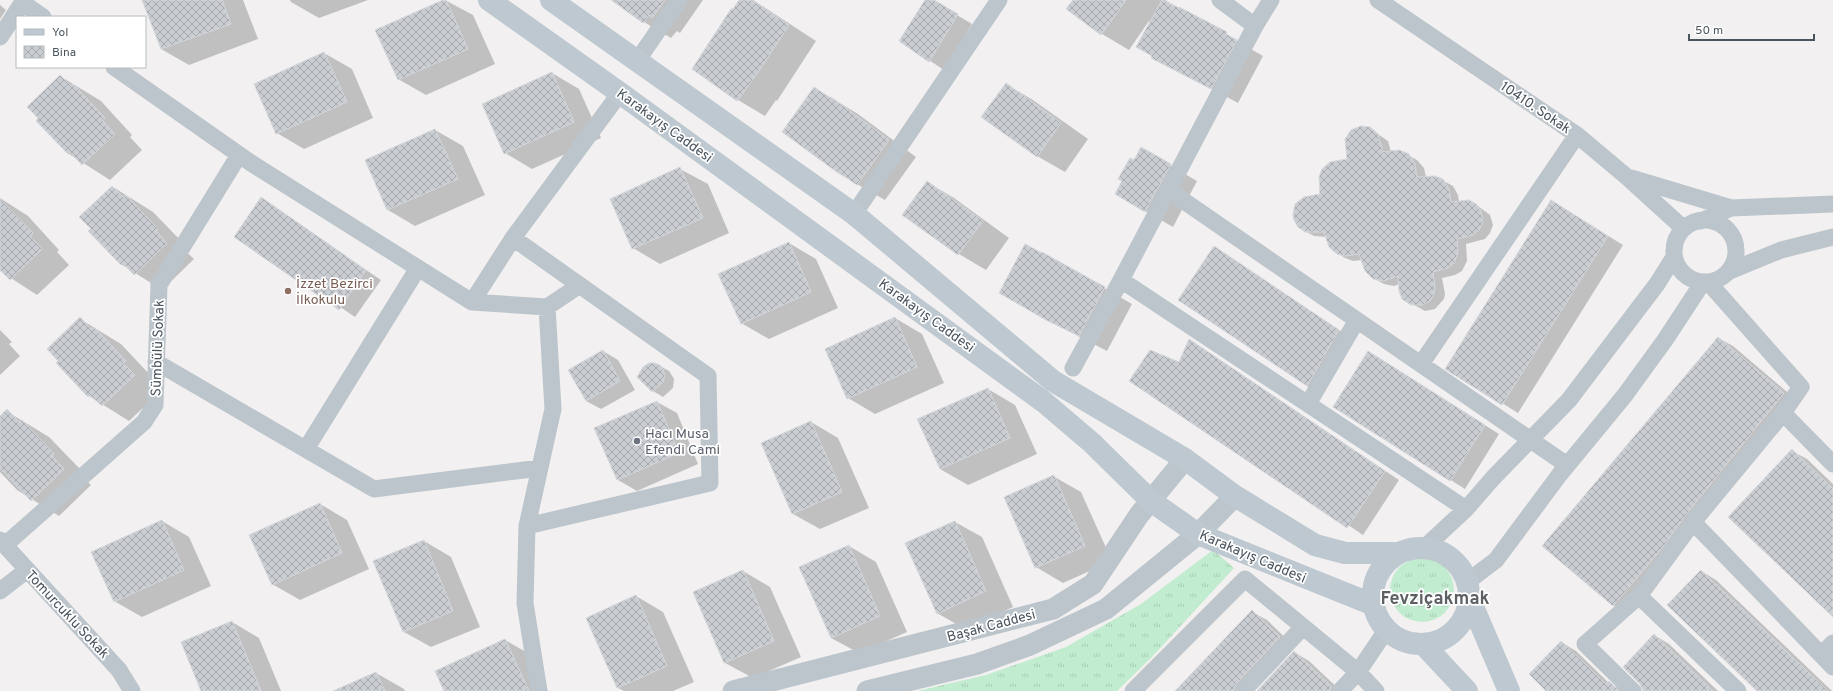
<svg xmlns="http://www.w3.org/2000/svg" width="1833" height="691" font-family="Overpass,sans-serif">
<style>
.grass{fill:url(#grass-tufts)}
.shadow{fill:#0003}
.building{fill:url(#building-cross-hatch);stroke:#d4d7db}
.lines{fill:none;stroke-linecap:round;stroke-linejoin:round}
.minor{stroke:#bcc5cb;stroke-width:17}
.tertiary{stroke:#bcc5cb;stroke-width:21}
.secondary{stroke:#bdc8d0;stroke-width:22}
.education-dot{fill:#8d6e63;stroke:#fff;stroke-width:1.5}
.worship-dot{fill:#6b7280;stroke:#fff;stroke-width:1.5}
.labels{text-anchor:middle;stroke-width:3.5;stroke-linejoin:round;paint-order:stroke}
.street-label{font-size:14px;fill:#49545c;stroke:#fff}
.education-label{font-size:14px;fill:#785e54;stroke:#fff;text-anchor:start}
.worship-label{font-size:14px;fill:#5b616d;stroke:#fff;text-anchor:start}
.district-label{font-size:18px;font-weight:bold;fill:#5d6164;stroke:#fff}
</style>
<defs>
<pattern id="grass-tufts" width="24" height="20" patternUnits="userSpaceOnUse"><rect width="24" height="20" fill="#c2eccf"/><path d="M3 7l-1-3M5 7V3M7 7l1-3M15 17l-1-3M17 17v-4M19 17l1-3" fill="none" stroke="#a8ccb4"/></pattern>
<pattern id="building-cross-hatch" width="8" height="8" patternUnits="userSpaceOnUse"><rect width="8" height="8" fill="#cacdd2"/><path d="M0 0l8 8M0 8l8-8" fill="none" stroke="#a6a9ae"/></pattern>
</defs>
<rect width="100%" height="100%" fill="#f2f0f0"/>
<path class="grass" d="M1213,550L1234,568L1152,657L1117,691H917L986,675L1066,647L1141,604Z
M1390 590a32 32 0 1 1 64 0a32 32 0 1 1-64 0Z"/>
<path class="shadow" d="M152,0H243L258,39L189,65L161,49Z
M290,0H368L319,18L291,2Z
M445,0L473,15L495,64L426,95L398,79Z
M613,0H703L680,33L677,31L671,38L644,22Z
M741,0H753L816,41L777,101L776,100L765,116L738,100L693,69Z
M926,0H932L972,24L944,70L900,41Z
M1074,0H1165L1263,56L1238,103L1153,57L1151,22L1149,21L1129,50L1102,34L1068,9Z
M0,5L6,10L0,19Z
M324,53L352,69L373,118L304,149L277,133Z
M552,73L579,89L601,138L532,169L505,153Z
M60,76L101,101L132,135L130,137L142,150L110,180L69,154L37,121Z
M1006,84L1033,100L1088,139L1065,172L1037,156Z
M815,88L858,114L916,157L885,200L841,175L784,132Z
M1369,128L1388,141L1391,152L1406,154L1417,160L1424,168L1426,177L1442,180L1453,186L1458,195L1459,202L1474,203L1490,215L1493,225L1490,233L1485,239L1466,244L1467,261L1462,271L1455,275L1442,278L1445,294L1444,299L1435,309L1425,311L1405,300L1399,284L1394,286L1384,284L1373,278L1362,260L1353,261L1345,258L1335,252L1327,237L1314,236L1303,230L1321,195Z
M435,130L463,146L485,195L415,226L388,210L367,161Z
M1142,149L1197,181L1173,227L1116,194Z
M680,169L708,184L729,233L660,264L633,248Z
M927,182L954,198L1009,238L986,270L959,254L904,214Z
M113,187L153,212L185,245L182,248L194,259L162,290L121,264L92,229Z
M0,198L28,216L59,250L57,252L69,265L37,295L0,271Z
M261,199L381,280L355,317L235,236Z
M1566,210L1623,245L1518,413L1447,369Z
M789,243L816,259L838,308L769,339L741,323Z
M1214,247L1354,340L1322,394L1307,386Z
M1043,253L1132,304L1107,351L1043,318Z
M895,318L922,334L944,383L875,414L848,398Z
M80,319L121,344L152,377L161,391L129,421L89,396L57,363Z
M0,330L12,342L9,344L20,356L0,375Z
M1718,338L1733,346L1799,402L1628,614L1613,605Z
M1190,341L1399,480L1363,535L1131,380L1179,363Z
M603,351L618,360L635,390L601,409L586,401Z
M1383,361L1499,434L1465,489L1334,407Z
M658,365L669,371L674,379L673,388L663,397L653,391L639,377Z
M988,389L1015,405L1037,454L968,485L940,469Z
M657,402L677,413L698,464L637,491L618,480Z
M8,412L49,437L81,470L78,472L91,485L59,516L17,490L0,472V420Z
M811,422L838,438L869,508L820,529L793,514Z
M1792,451L1807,459L1833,484V616Z
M1053,476L1081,492L1112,561L1063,583L1036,567Z
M320,504L347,520L369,569L300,600L272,584Z
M162,521L189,537L211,586L142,617L114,601Z
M955,522L982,537L1013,607L965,629L937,613Z
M424,541L451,557L480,627L431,647L404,632Z
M849,546L876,562L907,632L859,653L831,638Z
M743,571L770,587L801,657L753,678L725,663L694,593Z
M1701,571L1716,580L1832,691H1758Z
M636,596L663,612L694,682L673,691H624L618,688L587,618Z
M1252,612L1267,620L1294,646L1252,691H1177Z
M232,622L259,638L281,691H203Z
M1654,635L1669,644L1718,691H1644Z
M505,640L533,656L548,691H445Z
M1561,642L1576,651L1609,683L1624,691H1547Z
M1294,652L1309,661L1341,691H1258Z
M376,673L404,689L405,691H336Z"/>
<path class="building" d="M142,0H222L231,24L161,49Z
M443,0H446L468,49L398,80L375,30Z
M611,0H665L652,18L649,15L643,23Z
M739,0H751L789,25L759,71L737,101L692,69L731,9H733Z
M925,0H934L958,14L929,62L899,41Z
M1073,0H1126L1101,35L1066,9Z
M1162,0L1179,8V7L1227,32L1226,34L1237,40L1211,89L1151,58L1152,56L1136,47Z
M324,52L347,102L276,134L254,84Z
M552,72L574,122L504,154L482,104Z
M60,75L71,86L73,84L105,118L103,121L115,134L82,165L70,152L68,154L36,121L38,118L27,107Z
M1006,83L1061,123L1037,157L981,117Z
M814,87L830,98L831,97L889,140L857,185L841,174V175L782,132Z
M1361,126L1370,127L1378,134L1383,152L1399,150L1409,154L1415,164L1417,177L1435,176L1443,179L1449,189L1451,202L1469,200L1476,204L1481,211L1483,222L1479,230L1473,235L1457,239L1458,253L1454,263L1448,268L1433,272L1435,288L1434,294L1430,301L1422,305H1411L1402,299L1399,291L1398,276L1383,281L1373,279L1365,271L1359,254L1345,256L1337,254L1329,247L1324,232H1305L1298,227L1294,220L1293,215L1295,204L1304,197L1320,194L1319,177L1322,169L1330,162L1347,159L1345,139L1351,130Z
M435,129L458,179L387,210L365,160Z
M1141,147L1171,164L1145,212L1115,194L1122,181L1118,179L1130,158L1134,160Z
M680,167L703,218L632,249L610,199Z
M927,181L983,221L958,255L902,215Z
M112,186L123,197L126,195L158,229L156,231L167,243L134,275L123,263L121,265L88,231L91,229L79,217Z
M261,197L366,270L339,310L234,237Z
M0,199L33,233L30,236L42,249L10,280L0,270Z
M1551,200L1608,236L1502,405L1445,369Z
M789,242L811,292L741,324L718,274Z
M1025,244L1042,253V252L1105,287L1079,336L1046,320L999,293Z
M1214,246L1339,330L1307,386L1178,300Z
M80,317L91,329L94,327L126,361L123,363L135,375L102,406L90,395L88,397L56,363L58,361L47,349Z
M895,317L917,367L847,399L825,349Z
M1718,337L1784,393L1685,516L1663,547L1613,606L1542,546Z
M1189,339L1385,471L1347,528L1129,381L1150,350L1179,362Z
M603,350L620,381L586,401L568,370Z
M1368,351L1485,425L1450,481L1333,407Z
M649,363H655L661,366L665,375L663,382L652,392L637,377L643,367Z
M988,388L1010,438L940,469L917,419Z
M657,401L679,453L617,480L594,428Z
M7,409L19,422L22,420L54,454L52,456L64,469L31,501L0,468V416Z
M811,421L842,492L792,514L761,443Z
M1792,449L1833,489V617L1728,517Z
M1054,475L1085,546L1035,568L1004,497Z
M320,503L342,553L272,585L249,535Z
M162,520L184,570L114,602L91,552Z
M955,521L986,591L937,614L905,543Z
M424,540L453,611L403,632L373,561Z
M849,545L880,616L831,638L799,567Z
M743,570L774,641L724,663L693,592Z
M1701,570L1828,691H1757L1667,605Z
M636,595L667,666L617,688L586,618Z
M1252,610L1280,637L1236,684L1233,691H1175Z
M232,621L261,691H201L181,642Z
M1654,634L1713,691H1643L1640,684L1623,667Z
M505,639L529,691H444L435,671Z
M1561,641L1606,684L1609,681L1619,691H1546L1529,674Z
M1294,651L1331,686L1330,691H1257Z
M376,672L385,691H333Z"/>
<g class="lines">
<path class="minor" d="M1378,0L1577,135L1627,177L1683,228
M23,3L43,17
M1255,26L1271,0
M0,37L24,0
M637,61L679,0
M114,67L251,163L472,302L513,238L620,93
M1631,178L1731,208
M1168,190L1567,465
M854,214L999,0
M1674 251a31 31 0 1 1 62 0a31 31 0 1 1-62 0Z
M1701,221L1731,208L1833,204
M513,238L708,376L710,483L527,526
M1730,271L1781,250L1833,237
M1121,280L1466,509
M472,302L547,307L580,285
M156,362L374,489L540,468
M1421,364L1577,135
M1073,368L1121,280L1255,26L1220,0
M1308,404L1357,320
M1783,413L1833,464
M306,449L418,268
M1693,522L1833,667
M0,540L119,670L132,691
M5,545L144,422L155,405L159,285L239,155
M1424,548L1466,509L1493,478L1569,400L1657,284L1674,257
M1467,582L1496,560L1560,474L1625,395L1665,340L1703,282
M0,591L27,570
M1639,596L1738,691
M1821,655L1833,643
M539,691L525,603L527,526L553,409L547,307
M1133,691L1245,579L1358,672L1376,691
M1243,691L1303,627
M1340,691L1358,672L1387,629
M1633,691L1585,644L1639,596L1693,522L1783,413L1801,387L1709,283"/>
<path class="tertiary" d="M733,691L1053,609L1093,584L1139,515L1185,459
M867,691L977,664L1030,645L1106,609L1198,534L1235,496"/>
<path class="secondary" d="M489,0L620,93L1044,402L1092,443L1151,501L1198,534L1374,605
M551,0L854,214L1053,381L1185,459L1235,496L1315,545L1345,553H1399
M1373 596a48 48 0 1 1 96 0a48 48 0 1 1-96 0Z
M1469,597L1509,691
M1423,644L1467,691"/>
</g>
<circle class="education-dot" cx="288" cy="291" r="4"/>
<circle class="worship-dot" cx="637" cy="441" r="4"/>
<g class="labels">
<g class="street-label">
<text transform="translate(1536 107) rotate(34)" y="5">10410. Sokak</text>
<text transform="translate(665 125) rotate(36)" y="5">Karakayış Caddesi</text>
<text transform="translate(927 315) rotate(36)" y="5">Karakayış Caddesi</text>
<text transform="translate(157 348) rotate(-88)" y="5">Sümbülü Sokak</text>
<text transform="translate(1253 556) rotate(23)" y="5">Karakayış Caddesi</text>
<text transform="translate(68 614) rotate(47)" y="5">Tomurcuklu Sokak</text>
<text transform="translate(991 625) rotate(-15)" y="5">Başak Caddesi</text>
</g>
<g class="education-label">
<text x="296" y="288">İzzet Bezirci<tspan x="296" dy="16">İlkokulu</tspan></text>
</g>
<g class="worship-label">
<text x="645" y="438">Hacı Musa<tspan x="645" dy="16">Efendi Cami</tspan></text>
</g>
<g class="district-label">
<text x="1435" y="604">Fevziçakmak</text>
</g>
</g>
<rect x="16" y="16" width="130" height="52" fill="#ffffff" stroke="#b6bbbe"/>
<rect x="24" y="29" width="20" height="6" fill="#bdc8d0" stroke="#b6bbbe"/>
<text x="52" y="36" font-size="12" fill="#49545c">Yol</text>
<rect x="24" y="46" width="20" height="12" fill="url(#building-cross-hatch)" stroke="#b6bbbe"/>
<text x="52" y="56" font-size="12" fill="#49545c">Bina</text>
<path d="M1689 34v6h125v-6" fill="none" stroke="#49545c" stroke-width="2"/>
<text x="1695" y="34" font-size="12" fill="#49545c" stroke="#ffffff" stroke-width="3" paint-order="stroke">50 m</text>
</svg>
